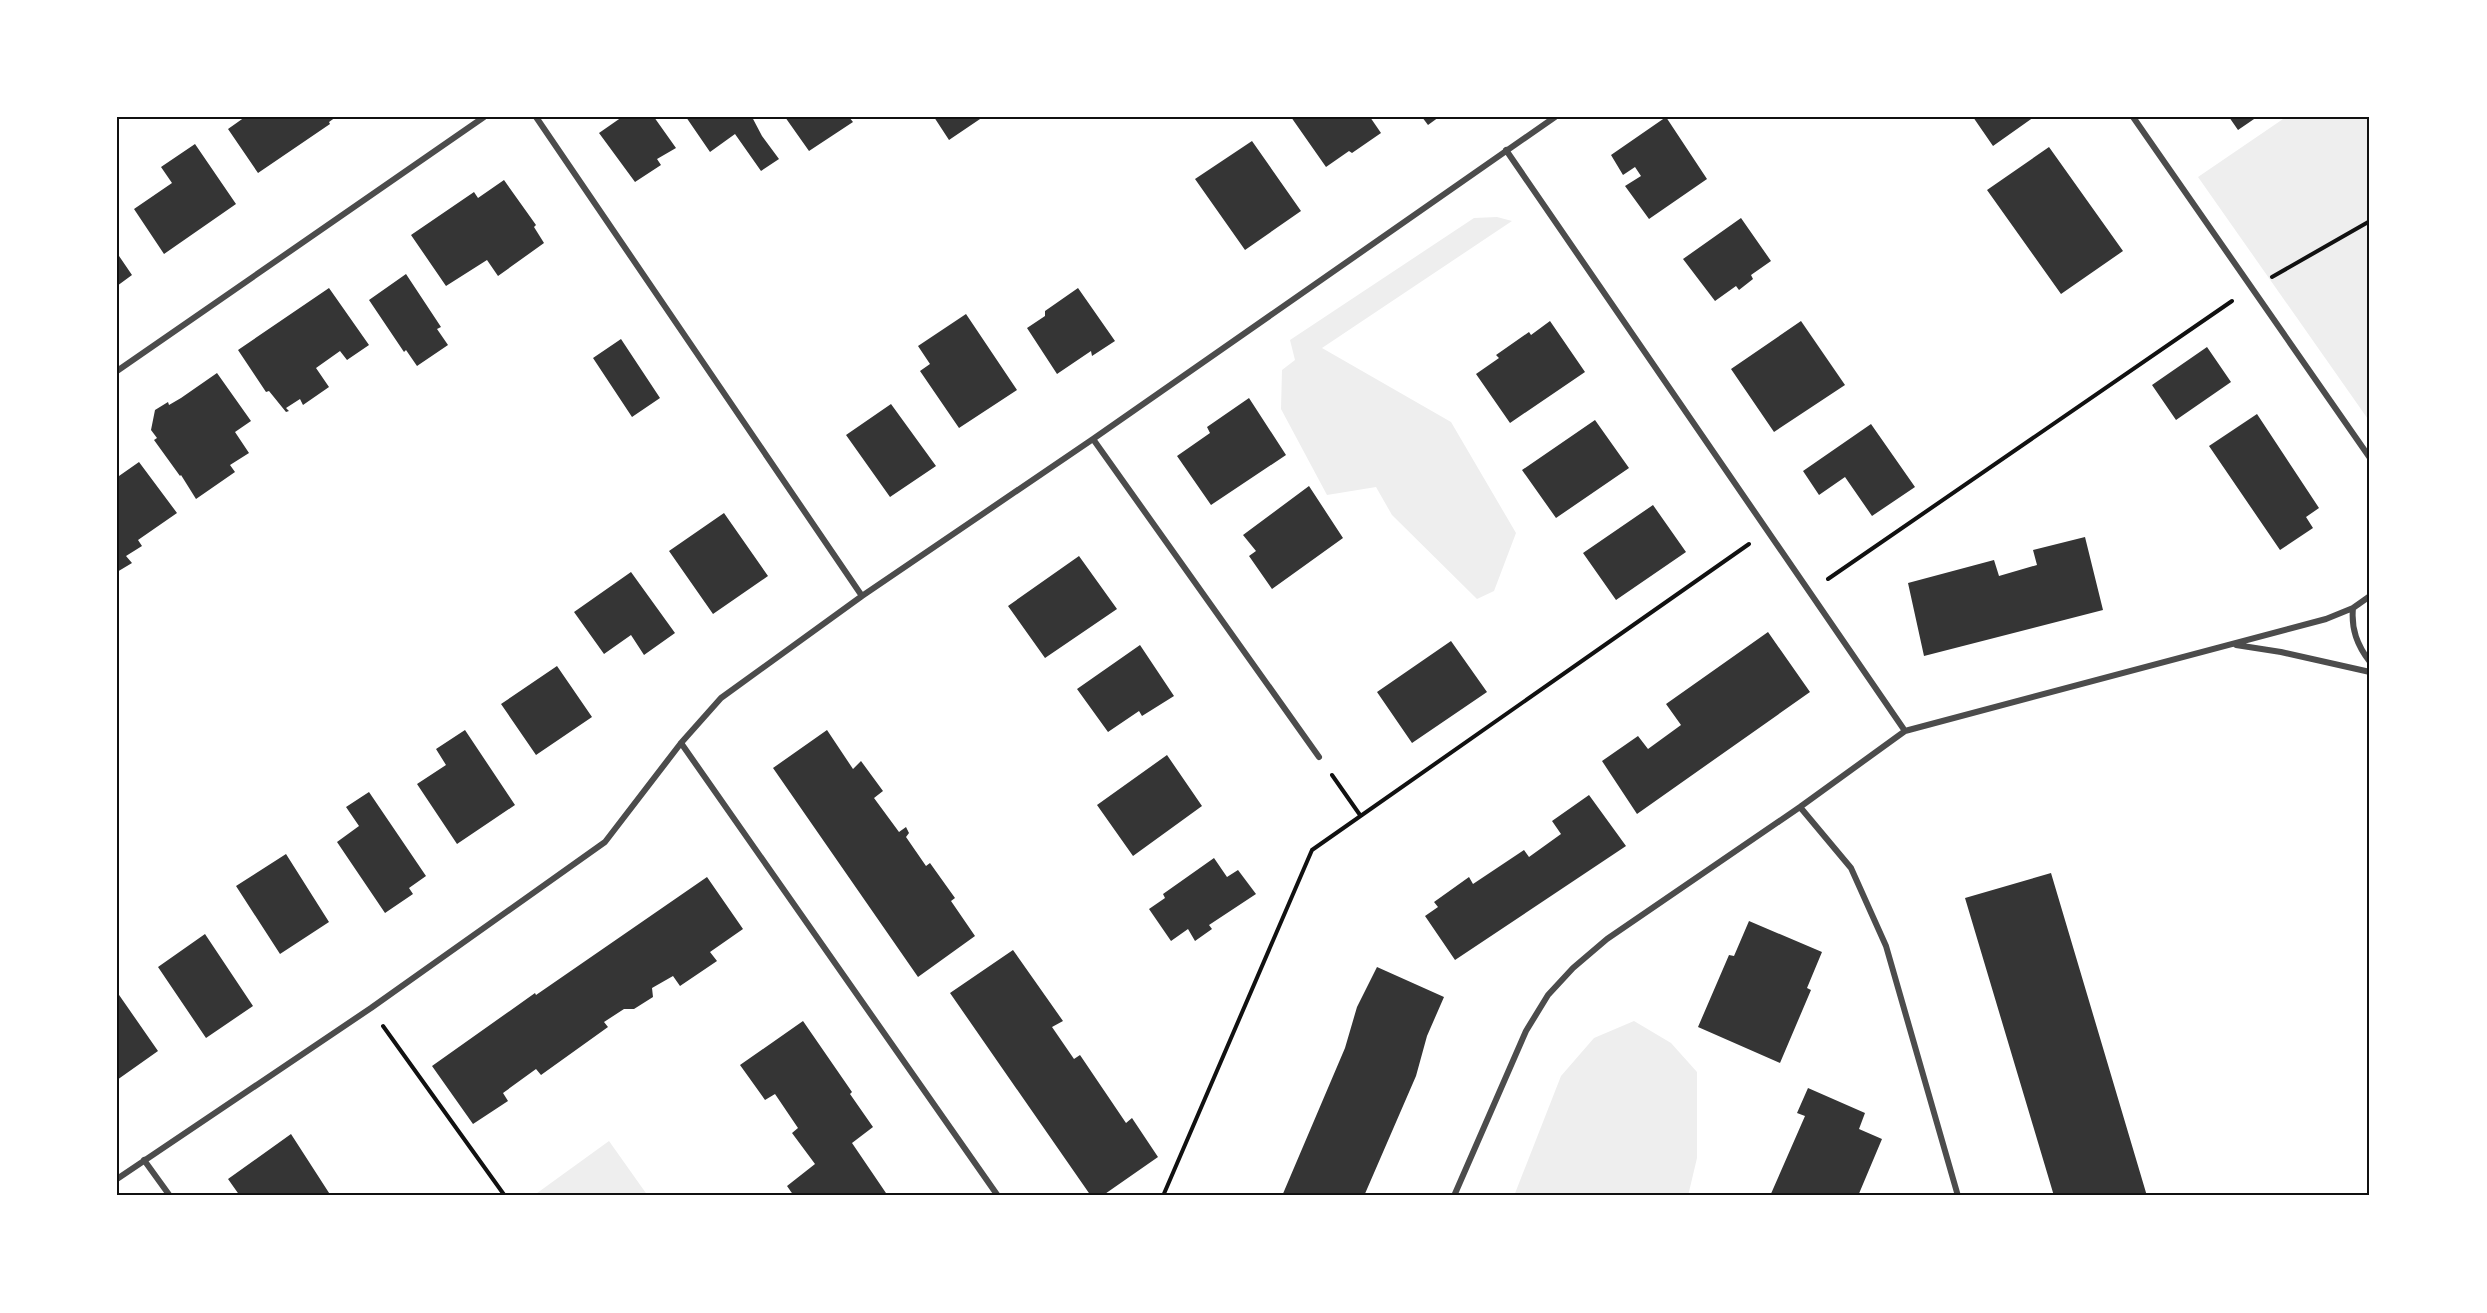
<svg xmlns="http://www.w3.org/2000/svg" width="2487" height="1313" font-family="'Open Sans',sans-serif">
<style>
.green{fill:#eee}
.building{fill:#353535}
.lines{fill:none;stroke-linecap:round;stroke-linejoin:round}
.path{stroke:#111;stroke-width:4}
.minor{stroke:#4c4c4c;stroke-width:6}
.neatline{fill:none;stroke:#111;stroke-width:2}
</style>
<rect width="100%" height="100%" fill="#fff"/>
<path class="green" d="M2286,117H2370V422L2198,177Z
M1497,217L1512,221L1322,348L1451,422L1516,533L1494,591L1477,599L1392,515L1376,487L1327,495L1281,409L1282,370L1295,360L1290,340L1474,218Z
M1634,1021L1671,1043L1697,1072V1158L1688,1196H1514L1561,1076L1594,1038Z
M609,1141L648,1196H533Z"/>
<path class="building" d="M245,117H336L329,122L330,124L258,173L228,129Z
M622,117H654L676,148L657,159L661,165L635,182L599,133Z
M686,117H752L762,136L779,159L761,171L735,134L710,152Z
M785,117H849L853,122L809,151Z
M934,117H983L949,140Z
M1291,117H1370L1381,133L1352,153L1349,151L1326,167Z
M1422,117H1439L1428,125Z
M1666,117L1707,179L1649,219L1625,186L1641,176L1635,167L1623,175L1611,155Z
M1973,117H2034L1993,146Z
M2229,117H2257L2238,130Z
M1252,141L1301,211L1245,250L1195,179Z
M195,144L236,204L164,254L134,209L172,183L161,167Z
M2049,147L2123,251L2061,294L1987,190Z
M504,180L536,225L534,227L544,243L498,276L487,260L446,286L411,235L474,192L478,198Z
M1741,218L1771,261L1751,275L1753,279L1739,290L1736,286L1715,301L1683,259Z
M117,253L132,275L117,286Z
M406,274L441,327L437,329L448,345L417,366L406,350L404,352L369,300Z
M329,288L369,345L347,360L340,351L316,368L329,387L303,405L300,399L286,408L289,411L286,412L269,391L266,392L238,350Z
M1078,288L1115,341L1092,356L1091,351L1057,374L1027,328L1045,316V311Z
M966,314L1017,390L959,428L920,371L930,364L918,346Z
M1550,321L1585,372L1510,423L1476,374L1499,358L1496,355L1529,332L1531,335Z
M1801,321L1845,385L1774,432L1731,369Z
M621,339L660,398L632,417L593,358Z
M2207,347L2231,382L2176,420L2152,385Z
M217,373L251,421L235,432L249,453L230,465L235,472L196,499L181,475L180,476L154,440L157,438L151,430L155,410L168,402L169,405L181,398Z
M1249,398L1286,455L1211,505L1177,456L1210,433L1207,427Z
M891,404L936,466L890,497L846,435Z
M2257,414L2319,508L2306,517L2313,528L2280,550L2209,446Z
M1595,420L1629,468L1556,518L1522,470Z
M1871,424L1915,487L1872,516L1845,477L1819,495L1803,471Z
M139,462L177,513L138,540L142,546L126,556L132,563L117,572V474L119,476Z
M1309,486L1343,538L1272,589L1249,556L1256,551L1243,535Z
M1653,505L1686,552L1616,600L1583,553Z
M724,513L768,576L713,614L669,551Z
M2085,537L2103,610L1924,656L1908,583L1994,560L1999,576L2037,565L2033,550Z
M1079,556L1117,609L1045,658L1008,606Z
M631,572L675,633L644,655L631,635L604,654L574,612Z
M1768,632L1810,692L1637,814L1602,761L1638,736L1648,749L1681,725L1666,704Z
M1451,641L1487,692L1412,743L1377,692Z
M1140,645L1174,696L1142,716L1139,711L1108,732L1077,689Z
M557,666L592,717L536,755L501,704Z
M465,730L515,805L457,844L417,784L446,765L436,749Z
M827,730L853,769L861,761L883,791L874,798L899,832L906,827L909,833L906,837L926,866L930,863L955,898L951,901L975,936L918,977L773,768Z
M1167,755L1202,806L1133,856L1097,805Z
M369,792L426,876L409,888L413,894L385,913L337,842L359,826L346,807Z
M1589,795L1626,846L1455,960L1425,916L1438,907L1434,902L1469,877L1473,884L1524,850L1529,857L1561,834L1552,821Z
M286,854L329,922L280,954L236,886Z
M1214,858L1227,877L1238,870L1256,894L1209,925L1212,929L1195,941L1188,929L1171,941L1149,909L1165,898L1163,894Z
M2051,873L2147,1196H2054L1965,898Z
M707,877L743,929L710,952L717,961L680,986L673,976L652,988L653,997L634,1009H624L604,1022L608,1027L541,1075L536,1069L503,1093L508,1101L473,1124L432,1066L535,993L536,995Z
M1749,921L1822,952L1807,988L1811,990L1780,1063L1698,1027L1729,955L1734,956Z
M205,934L253,1006L206,1038L158,967Z
M1013,950L1063,1021L1052,1027L1074,1059L1080,1055L1126,1123L1132,1118L1158,1157L1102,1196H1091L950,993Z
M1377,967L1444,997L1427,1036L1416,1076L1364,1196H1282L1345,1048L1357,1007Z
M117,992L158,1051L117,1080Z
M803,1021L852,1092L850,1094L873,1127L852,1143L888,1196H794L787,1186L815,1164L792,1133L798,1128L775,1094L765,1100L740,1065Z
M1808,1088L1865,1113L1859,1129L1882,1139L1858,1196H1770L1805,1116L1797,1113Z
M291,1134L331,1196H240L228,1179Z"/>
<g class="lines">
<path class="path" d="M2272,277L2370,221
M1828,579L2232,301
M1332,775L1360,815
M383,1026L505,1196
M1163,1196L1312,850L1749,544"/>
<path class="minor" d="M536,117L862,596
M2133,117L2370,458
M1506,150L1905,731
M117,371L484,117
M1093,439L1319,757
M2353,608C2351,629 2357,645 2370,662
M2236,645L2281,652L2370,672
M681,743L998,1196
M1800,807L1851,868L1886,946L1958,1196
M144,1160L170,1196
M117,1179L371,1008L605,842L681,743L721,698L862,596L1093,439L1555,117
M1454,1196L1526,1031L1548,995L1573,968L1607,939L1800,807L1905,731L2326,619L2353,608L2370,596"/>
</g>
<rect width="2487" height="1313" fill="none" stroke="#ffffff" stroke-width="237"/>
<rect x="118" y="118" width="2250" height="1076" class="neatline"/>
</svg>
